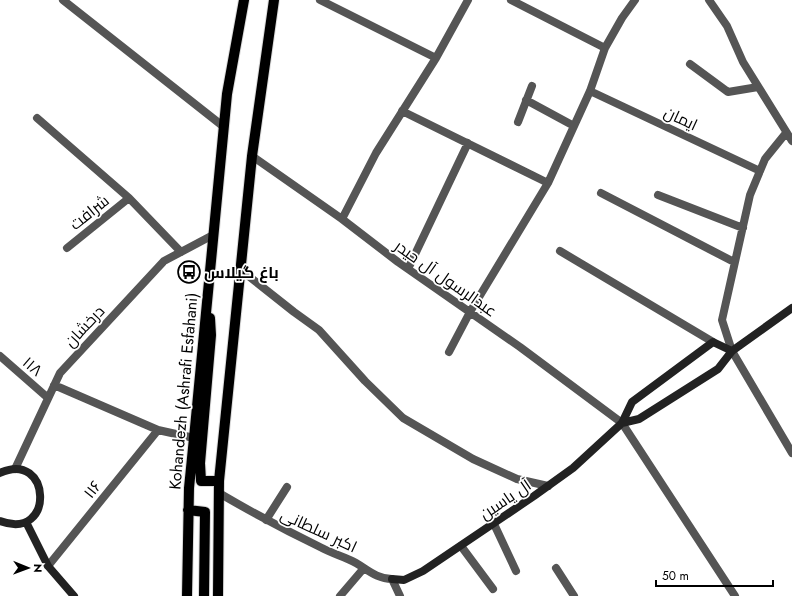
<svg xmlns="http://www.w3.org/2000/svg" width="792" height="596" font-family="Jost,Cairo,sans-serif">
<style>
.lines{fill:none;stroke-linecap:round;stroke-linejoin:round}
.primary-casing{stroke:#dbdbdb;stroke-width:12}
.street{stroke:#555;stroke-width:8}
.secondary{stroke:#222;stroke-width:8}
.primary{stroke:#000;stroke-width:10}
.labels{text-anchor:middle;stroke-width:3.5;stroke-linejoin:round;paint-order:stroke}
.street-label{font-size:16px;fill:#000;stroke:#fff}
.poi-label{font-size:16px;font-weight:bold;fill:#000;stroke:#fff;text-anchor:start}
</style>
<rect width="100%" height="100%" fill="#fff"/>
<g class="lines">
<g class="primary-casing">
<path id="primary" d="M210,318L211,335L200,463L201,481H219
M188,510L205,512L204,596
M187,596L189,488L194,438L227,94L244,0
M218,596L219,481L252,156L274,0"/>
</g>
<path class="street" d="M63,0L224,127
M320,0L436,58
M511,0L605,48
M709,0L727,26L743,62L792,141
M690,64L728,92L758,87
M590,91L760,171
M526,100L574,126
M402,111L548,183
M37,118L129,198L181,252
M518,122L532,86
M786,133L765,159L750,195L722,320L732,351L792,453
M252,156L342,219L398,262L520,347L622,423L735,596
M601,193L734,262
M658,195L743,228
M342,219L376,153L436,58L468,0
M67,248L129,198
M560,251L713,342
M408,269L468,143
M241,270L294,312L319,330L365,381L403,418L473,459L517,479L548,486
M449,352L470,312L548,183L590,91L605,48L622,18L635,0
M0,356L48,398
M54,385L158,430L194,438
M15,469L60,373L164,261L213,235
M219,493C253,513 287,531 322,548C333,554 346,557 356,563C368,570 377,579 392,579L400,596
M266,520L287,487
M494,524L516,571
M461,546L493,589
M48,566L158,430
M556,568L574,596
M340,596L364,568"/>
<path class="secondary" d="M732,351L792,308
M0,473C51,449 56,542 0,521
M26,522L48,566L74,596
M392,579L404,580L423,571L534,496L573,468L622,423L632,402L713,342L732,351L718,369L639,419L622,423"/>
<use href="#primary" class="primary"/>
</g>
<defs>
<g id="bus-ring" transform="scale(1.15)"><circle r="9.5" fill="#fff" stroke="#000" stroke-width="1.5"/><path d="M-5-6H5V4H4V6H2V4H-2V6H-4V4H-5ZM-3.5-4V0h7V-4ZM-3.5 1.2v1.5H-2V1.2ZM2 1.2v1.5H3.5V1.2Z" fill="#000"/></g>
</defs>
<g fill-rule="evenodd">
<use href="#bus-ring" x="189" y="272"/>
</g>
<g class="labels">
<g class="street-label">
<text transform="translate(681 118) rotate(25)" y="6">ایمان</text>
<text transform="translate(89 212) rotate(-39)" y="6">شرافت</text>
<text transform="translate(446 278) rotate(35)" y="6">عبدالرسول آل حیدر</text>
<text transform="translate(84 326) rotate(-47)" y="6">درخشان</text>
<text transform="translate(33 366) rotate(41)" y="6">۱۱۸</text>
<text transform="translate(183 391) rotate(-85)" y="6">Kohandezh (Ashrafi Esfahani)</text>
<text transform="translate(92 489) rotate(-51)" y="6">۱۱۶</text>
<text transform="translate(505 499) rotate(-34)" y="6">آل یاسین</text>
<text transform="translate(319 530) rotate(25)" y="6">اکبر سلطانی</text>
</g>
<g class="poi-label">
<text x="204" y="278">باغ گیلاس</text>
</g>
</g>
<g transform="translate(28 568) rotate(91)" stroke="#ffffff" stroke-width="3" paint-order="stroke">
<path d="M0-3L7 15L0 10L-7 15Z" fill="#000000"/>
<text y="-6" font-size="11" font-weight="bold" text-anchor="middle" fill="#000000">N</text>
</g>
<path d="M656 580v6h117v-6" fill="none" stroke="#000000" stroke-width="2"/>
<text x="662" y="580" font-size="12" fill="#000000" stroke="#ffffff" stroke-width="3" paint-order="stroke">50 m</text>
</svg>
